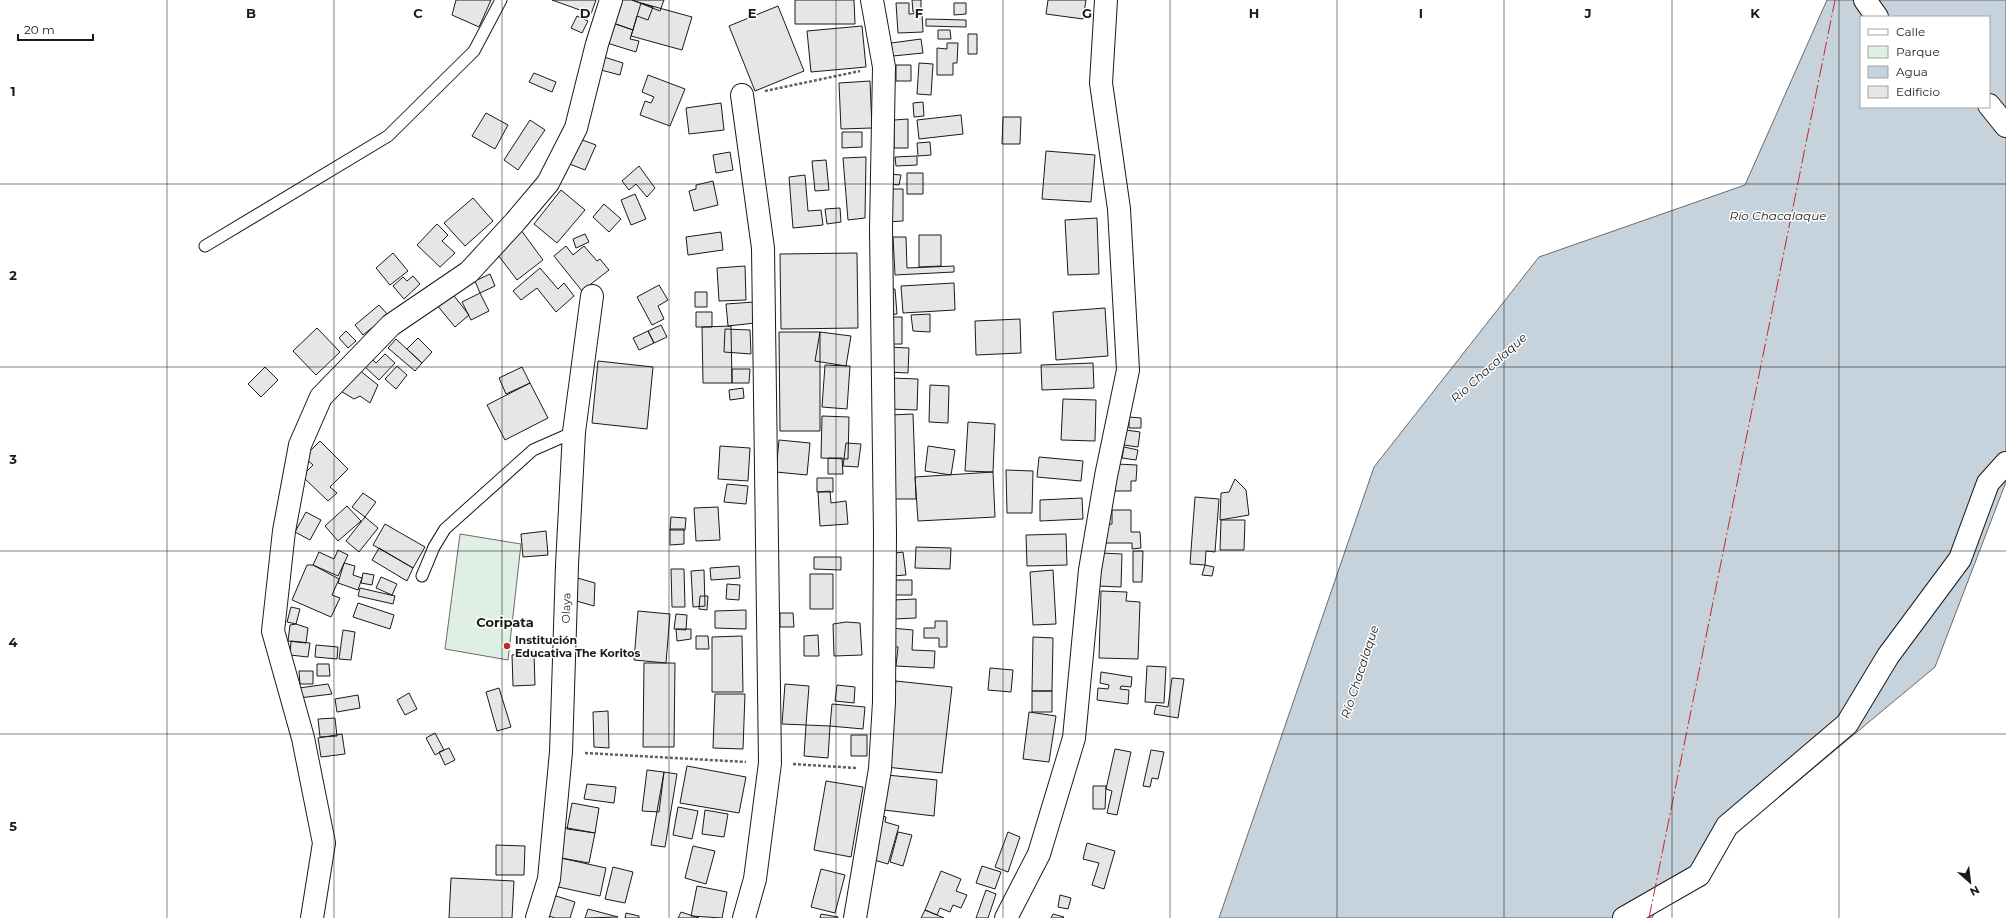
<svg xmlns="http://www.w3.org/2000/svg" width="2006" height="918" font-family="Montserrat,sans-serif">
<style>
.green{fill:#e0efe3;stroke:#6a6a6a}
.water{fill:#c6d2dc;stroke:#6a6a6a;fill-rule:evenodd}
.building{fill:#e6e6e6;stroke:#1a1a1a}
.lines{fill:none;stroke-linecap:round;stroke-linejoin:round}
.lane-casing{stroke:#1a1a1a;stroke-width:13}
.street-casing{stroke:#1a1a1a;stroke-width:24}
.path{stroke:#5f5f5f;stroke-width:2.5;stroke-dasharray:3 2;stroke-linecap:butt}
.lane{stroke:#fff;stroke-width:11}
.street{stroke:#fff;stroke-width:22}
.power{stroke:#c62828;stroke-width:1;stroke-dasharray:14 3 2 3;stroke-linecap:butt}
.grid{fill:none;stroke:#1a1a1a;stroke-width:1;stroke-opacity:0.55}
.poi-dot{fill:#c62828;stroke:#fff;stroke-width:1.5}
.labels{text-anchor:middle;stroke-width:3;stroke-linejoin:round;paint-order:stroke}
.street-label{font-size:11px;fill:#1a1a1a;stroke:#fff}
.poi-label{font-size:11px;font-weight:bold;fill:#1a1a1a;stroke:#fff;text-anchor:start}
.water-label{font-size:12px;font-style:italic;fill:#1a1a1a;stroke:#fff}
.quarter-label{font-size:13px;font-weight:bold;fill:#1a1a1a;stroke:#fff}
.grid-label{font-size:13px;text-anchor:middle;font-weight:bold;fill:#1a1a1a;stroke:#fff;stroke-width:3;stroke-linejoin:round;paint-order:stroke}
</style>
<rect width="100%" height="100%" fill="#fff"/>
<path class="green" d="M460,534L521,544L508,660L445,649Z"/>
<path class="water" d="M1827,0H2006V482L1935,667L1666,891L1652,918H1219L1374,467L1539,257L1745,185ZM1861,17H1989V107H1861Z"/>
<path class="building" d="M456,0H491L479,27L452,15Z
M552,0H596L591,14Z
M621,0H632L653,7L648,20L637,16L633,30L613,23Z
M632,0H664L660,11Z
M795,0H854L855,24H795Z
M912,0H921V12H913Z
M1048,0H1086L1083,19L1046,14Z
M641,3L692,17L682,50L631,36Z
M896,3H909V14L922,13L923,32L898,33Z
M954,3H966V14L954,15Z
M778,6L804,71L755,91L729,26Z
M577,16L588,21L582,33L571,28Z
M926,19L966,20V27L926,26Z
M613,23L633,30L630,39L639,41L636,52L607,43Z
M862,26L866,67L811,72L807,31Z
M938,30H950L951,39H938Z
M968,34H977V54H968Z
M921,39L923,53L893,56L891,43Z
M947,43H958L957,63H953V75H937V48L947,49Z
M601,56L623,63L620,75L597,69Z
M919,63L933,64L931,95L917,94Z
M896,65H911V81H896Z
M534,73L556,82L552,92L529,82Z
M648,75L685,89L670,126L640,115L645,101L651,103L654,97L642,92Z
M870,81L872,128L841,129L839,83Z
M923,102L924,116L914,117L913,103Z
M721,103L724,130L689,134L686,108Z
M486,113L508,125L495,149L472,136Z
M961,115L963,134L919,139L917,120Z
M1003,117H1021L1020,144H1002Z
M908,119V148H894V120Z
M530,120L545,130L518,170L504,160Z
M842,132H862V147L842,148Z
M577,138L596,145L585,170L567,163Z
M930,142L931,155L918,156L917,143Z
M1046,151L1095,155L1091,202L1042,199Z
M730,152L733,170L716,173L713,155Z
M917,156V165L896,166L895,157Z
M866,157L865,218L848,220L843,158Z
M826,160L829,190L815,191L812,161Z
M639,166L655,188L647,197L636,184L629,190L622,181Z
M907,173H923V194H907Z
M890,174L901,175L899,185L889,184Z
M805,175L808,211L821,210L823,225L793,228L789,177Z
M713,181L718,205L694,211L689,191L696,189V185Z
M886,189H903V221L886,222Z
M561,190L585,210L557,243L534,224Z
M635,194L646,219L631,225L621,200Z
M473,198L493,221L465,246L444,223Z
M604,204L621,219L609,232L593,217Z
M840,208L841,222L827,224L825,209Z
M1097,218L1099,274L1068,275L1065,220Z
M437,224L448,235L442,241L455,253L440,267L417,245Z
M521,230L543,260L517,280L495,251Z
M721,232L723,250L688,255L686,237Z
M585,234L589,242L576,248L573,239Z
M919,235H941V266L919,267Z
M893,237H906L907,268L954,266V272L895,275Z
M566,246L573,255L584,246L597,261L600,259L609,270L582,291L554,256Z
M393,253L408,271L390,285L376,268Z
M857,253L858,328L781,329L780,254Z
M745,266L746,300L719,301L717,268Z
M540,268L558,289L564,283L574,296L556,312L537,288L521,300L513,291Z
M490,274L495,286L480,293L475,281Z
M413,276L420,284L404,299L393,286L403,277L407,281Z
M954,283L955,310L903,313L901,286Z
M659,285L668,300L658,306L664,319L652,325L637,297Z
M895,289L897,314L887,315L886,290Z
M451,292L469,315L455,327L436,304Z
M695,292H707V307H695Z
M480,293L489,311L471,320L462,302Z
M754,302L755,323L728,326L726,304Z
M379,305L388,315L363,335L355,325Z
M1105,308L1108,356L1056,360L1053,312Z
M696,312H712V327H696Z
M930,314V332L913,331L911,315Z
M888,317H902V344H888Z
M1020,319L1021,353L976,355L975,321Z
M661,325L667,337L654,343L648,331Z
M731,326L732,383H703L702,327Z
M317,328L340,352L316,375L293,351Z
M725,329L750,330L751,354L724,352Z
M346,331L356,341L348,348L339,338Z
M648,331L654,343L639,350L633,338Z
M779,332H820V431H780Z
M820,332L851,336L846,366L815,361Z
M418,338L432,352L422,363L407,349Z
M396,339L422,363L415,371L388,348Z
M888,347L909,348L908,373L886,372Z
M385,354L395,363L379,380L365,367L372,359L376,363Z
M598,361L653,367L647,429L592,423Z
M1093,363L1094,388L1042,390L1041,365Z
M825,365L850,366L847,409L822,407Z
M397,366L407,375L396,389L385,379Z
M265,367L278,380L261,397L248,384Z
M522,367L530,383L506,394L499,378Z
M732,369H750L749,383H732Z
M359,370L378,385L370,403L360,396L354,399L339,390Z
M890,378L918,379L917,410L889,409Z
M530,383L548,418L505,440L487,405Z
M930,385L949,386L948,423L929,422Z
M743,388L744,398L730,400L729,390Z
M1063,399L1096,400L1095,441L1061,440Z
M913,414L916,499H892L889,415Z
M822,416L849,417L848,459L821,458Z
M1129,417L1141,418V428H1129Z
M968,422L995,424L993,472L965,471Z
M1126,430L1140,432L1138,447L1124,445Z
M779,440L810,443L807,475L776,472Z
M320,441L348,469L330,487L337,493L328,501L302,476L313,465L304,457Z
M846,443L861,444L858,467L843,466Z
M720,446L750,448L748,481L718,479Z
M928,446L955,450L951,475L925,471Z
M1124,447L1138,450L1136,460L1122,458Z
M1039,457L1083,461L1081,481L1037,477Z
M828,458H842L843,474H828Z
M1117,464L1137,465L1136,481H1131V491H1115Z
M1006,470L1033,471L1032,513H1007Z
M993,472L995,517L918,521L915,477Z
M817,478H833V492H817Z
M1235,479L1246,490L1249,515L1220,520L1221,493L1229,492Z
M727,484L748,486L746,504L724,502Z
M830,491L831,503L846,501L848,524L820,526L818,492Z
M363,493L376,502L365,517L352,507Z
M1195,497L1219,499L1215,552L1206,551L1205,565L1190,564Z
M1082,498L1083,519L1040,521V500Z
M347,506L361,521L338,541L325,526Z
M718,507L720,540L696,541L694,508Z
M1112,510H1131V532H1140L1141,548L1132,549V543H1105V525L1112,524Z
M306,512L321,520L310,540L295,532Z
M365,517L378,528L359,552L346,541Z
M671,517L686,518L685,530H670Z
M1221,520H1245L1244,550H1220Z
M385,524L425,547L413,568L373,545Z
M670,529H684V544L670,545Z
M546,531L548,555L523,557L521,534Z
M1066,534L1067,565L1027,566L1026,535Z
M916,547L951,548L950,569L915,568Z
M379,548L413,568L407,581L372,560Z
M338,550L348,555L338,576L313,565L319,552L334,559Z
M1133,551H1143L1142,582H1133Z
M903,552L906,575L892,576L889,554Z
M1100,553L1122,554L1121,587L1098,586Z
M814,557H841V570L814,569Z
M344,563L355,566L353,575L362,578L358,590L338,583Z
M307,565H313L339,579L332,595L340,598L331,617L292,600Z
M1205,565L1214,567L1212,576L1202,575Z
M739,566L740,578L711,580L710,568Z
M671,569H684L685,607H672Z
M704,570L705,606L693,607L691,571Z
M1053,570L1056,624L1033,625L1030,572Z
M363,573L374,575L372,585L361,583Z
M810,574H833V609H810Z
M381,577L397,584L392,595L376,588Z
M574,577L595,583L594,606L573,600Z
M891,580H912V595H891Z
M727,584L740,585L739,600L726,599Z
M360,588L395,596L393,604L358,596Z
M1101,591L1127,592L1126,601L1140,602L1138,659L1099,658Z
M700,596H708L707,610L699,609Z
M916,599V618L894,619L893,600Z
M358,603L394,615L390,629L353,617Z
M291,607L300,609L296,624L287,622Z
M746,610V629L715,628V611Z
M638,611L670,614L666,663L634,660Z
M780,613H793L794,627H780Z
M676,614L687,615L686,630L674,629Z
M935,621H947V647H939V638H924V628H935Z
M846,622L860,623L862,655L834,656L833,624Z
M296,624L308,628L306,643L288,641L290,625Z
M891,628L913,630L912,650L935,651L934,668L896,666L898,647L890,646Z
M676,629H691V639L677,641Z
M343,630L355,632L351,660L339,659Z
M818,635L819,656H804V636Z
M696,636H708L709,649H696Z
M742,636L743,692H712V637Z
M1033,637L1053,638L1052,691H1032Z
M291,641L310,643L308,657L290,655Z
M316,645L338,647L337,659L315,657Z
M534,653L535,685L513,686L512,655Z
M644,663H675L674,747H643Z
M317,664H329L330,676H317Z
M1147,666L1166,667L1164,703L1145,702Z
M990,668L1013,670L1011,692L988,690Z
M299,671H313V684H300Z
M1101,672L1132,677L1131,687L1121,686L1120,689L1129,690L1128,704L1097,700L1098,688L1108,689L1109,685L1100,683Z
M1172,678L1184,679L1178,718L1154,714L1156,705L1168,707Z
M896,681L952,687L942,773L886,767Z
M328,684L332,694L299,698V688Z
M785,684L809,686L806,725L782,724Z
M837,685L855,687L854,703L835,701Z
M499,688L511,727L497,731L486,692Z
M1032,691H1052V712H1032Z
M409,693L417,709L405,715L397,700Z
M715,694H745L743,749L713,748Z
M358,695L360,708L337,712L335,699Z
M832,704L865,707L863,729L830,726Z
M608,711L609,748L594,747L593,712Z
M1029,712L1056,716L1049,762L1023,759Z
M335,718L337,736L320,737L318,719Z
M806,725L830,726L828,758L804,756Z
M435,733L444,750L435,755L426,738Z
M342,734L345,754L321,757L318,738Z
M851,735H867V756H851Z
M449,748L455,760L445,765L439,752Z
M1115,749L1131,752L1117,815L1107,813L1112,791L1106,789Z
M1151,750L1164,752L1158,779L1152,778L1150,787L1143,786Z
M687,766L746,777L739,813L680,803Z
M647,770L664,772L659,812L642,811Z
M664,772L677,774L665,847L651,845Z
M887,775L937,780L934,816L884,810Z
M826,781L863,787L851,857L814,850Z
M587,784L616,787L614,803L584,799Z
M1093,786H1106L1105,809H1093Z
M572,803L599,808L595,833L567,829Z
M678,807L698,811L692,839L673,835Z
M705,810L728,814L724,837L702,834Z
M879,815L886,817L885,822L899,826L888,864L867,858Z
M562,827L595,833L589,863L556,857Z
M898,832L912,835L903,866L890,862Z
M1008,832L1020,837L1008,872L995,867Z
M1087,843L1115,851L1104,889L1092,885L1099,863L1083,859Z
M496,845L525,846L524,875H496Z
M693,846L715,851L706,884L685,878Z
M556,857L606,868L600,896L549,885Z
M982,866L1001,872L995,889L976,883Z
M613,867L633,872L625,903L605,899Z
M821,869L845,875L835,913L811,907Z
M941,871L961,879L956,891L967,895L961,908L953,905L950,912L940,908L937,915L925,910Z
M451,878L514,881L512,918H449Z
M697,886L727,892L722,918L691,916Z
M986,890L996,894L988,918H976Z
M553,895L575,902L570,918H555L546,915Z
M1060,895L1071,898L1068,909L1058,907Z
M588,909L618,917L585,918Z
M925,910L937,915L944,918H921Z
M681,912L699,918H678Z
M626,913L639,916V918H625Z
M821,914L838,917V918H820Z
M1053,914L1064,917L1063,918H1051Z"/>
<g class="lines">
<g class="lane-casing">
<path id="lane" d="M205,246L388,136L474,51L501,0
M422,576L434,547L445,529L533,450L574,432"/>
</g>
<g class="street-casing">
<path id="street" d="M1865,0L1877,17
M742,95L763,248L770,763L755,879L744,918
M1989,105L2006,126
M312,918L324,843L303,738L273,631L284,531L300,445L321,397L391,325L469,272L515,222L548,183L576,128L597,44L611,0
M537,918L549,879L561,752L567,565L574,432L592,296
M855,918L880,769L884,702L885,534L881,229L884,67L872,0
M1006,918L1039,854L1074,738L1090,570L1106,476L1128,370L1119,209L1101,83L1106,0
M1624,918L1699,875L1727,826L1847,724L1888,656L1960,559L1988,483L2006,463"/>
</g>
<path class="path" d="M765,91L860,71
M585,753L746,762
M793,764L856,768"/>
<use href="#lane" class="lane"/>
<use href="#street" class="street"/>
<path class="power" d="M1649,918L1835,0"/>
</g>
<path class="grid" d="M167,0V918M334,0V918M502,0V918M669,0V918M836,0V918M1003,0V918M1170,0V918M1337,0V918M1504,0V918M1672,0V918M1839,0V918M0,184H2006M0,367H2006M0,551H2006M0,734H2006"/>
<circle class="poi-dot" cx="507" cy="646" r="4"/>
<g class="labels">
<g class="street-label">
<text transform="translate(566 608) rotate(-88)" y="4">Olaya</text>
</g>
<g class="poi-label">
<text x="515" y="644">Institución<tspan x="515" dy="13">Educativa The Koritos</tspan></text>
</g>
<g class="water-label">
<text x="1778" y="220">Río Chacalaque</text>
<text transform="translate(1489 368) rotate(-42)" y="4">Río Chacalaque</text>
<text transform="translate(1360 672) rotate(-72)" y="4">Río Chacalaque</text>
</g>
<g class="quarter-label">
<text x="505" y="627">Coripata</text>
</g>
</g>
<g class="grid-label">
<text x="251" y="18">B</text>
<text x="418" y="18">C</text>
<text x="585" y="18">D</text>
<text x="752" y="18">E</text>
<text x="919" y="18">F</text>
<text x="1087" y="18">G</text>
<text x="1254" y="18">H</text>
<text x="1421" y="18">I</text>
<text x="1588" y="18">J</text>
<text x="1755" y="18">K</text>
<text x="13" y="96">1</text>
<text x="13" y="280">2</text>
<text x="13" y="464">3</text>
<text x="13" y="647">4</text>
<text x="13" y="831">5</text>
</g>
<rect x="1860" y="16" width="130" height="92" fill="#ffffff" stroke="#a3a3a3"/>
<rect x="1868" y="29" width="20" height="6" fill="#ffffff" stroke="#a3a3a3"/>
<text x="1896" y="36" font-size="12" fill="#1a1a1a">Calle</text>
<rect x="1868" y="46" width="20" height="12" fill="#e0efe3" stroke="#a3a3a3"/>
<text x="1896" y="56" font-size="12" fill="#1a1a1a">Parque</text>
<rect x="1868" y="66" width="20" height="12" fill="#c6d2dc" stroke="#a3a3a3"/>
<text x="1896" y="76" font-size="12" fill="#1a1a1a">Agua</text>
<rect x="1868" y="86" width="20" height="12" fill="#e6e6e6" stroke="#a3a3a3"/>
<text x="1896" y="96" font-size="12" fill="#1a1a1a">Edificio</text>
<g transform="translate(1970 882) rotate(152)" stroke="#ffffff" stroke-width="3" paint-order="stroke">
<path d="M0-3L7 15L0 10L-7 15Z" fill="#1a1a1a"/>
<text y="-6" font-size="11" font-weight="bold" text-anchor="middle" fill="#1a1a1a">N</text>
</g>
<path d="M18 34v6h75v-6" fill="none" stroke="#1a1a1a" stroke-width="2"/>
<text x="24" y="34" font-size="12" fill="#1a1a1a" stroke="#ffffff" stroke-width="3" paint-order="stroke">20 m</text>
</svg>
